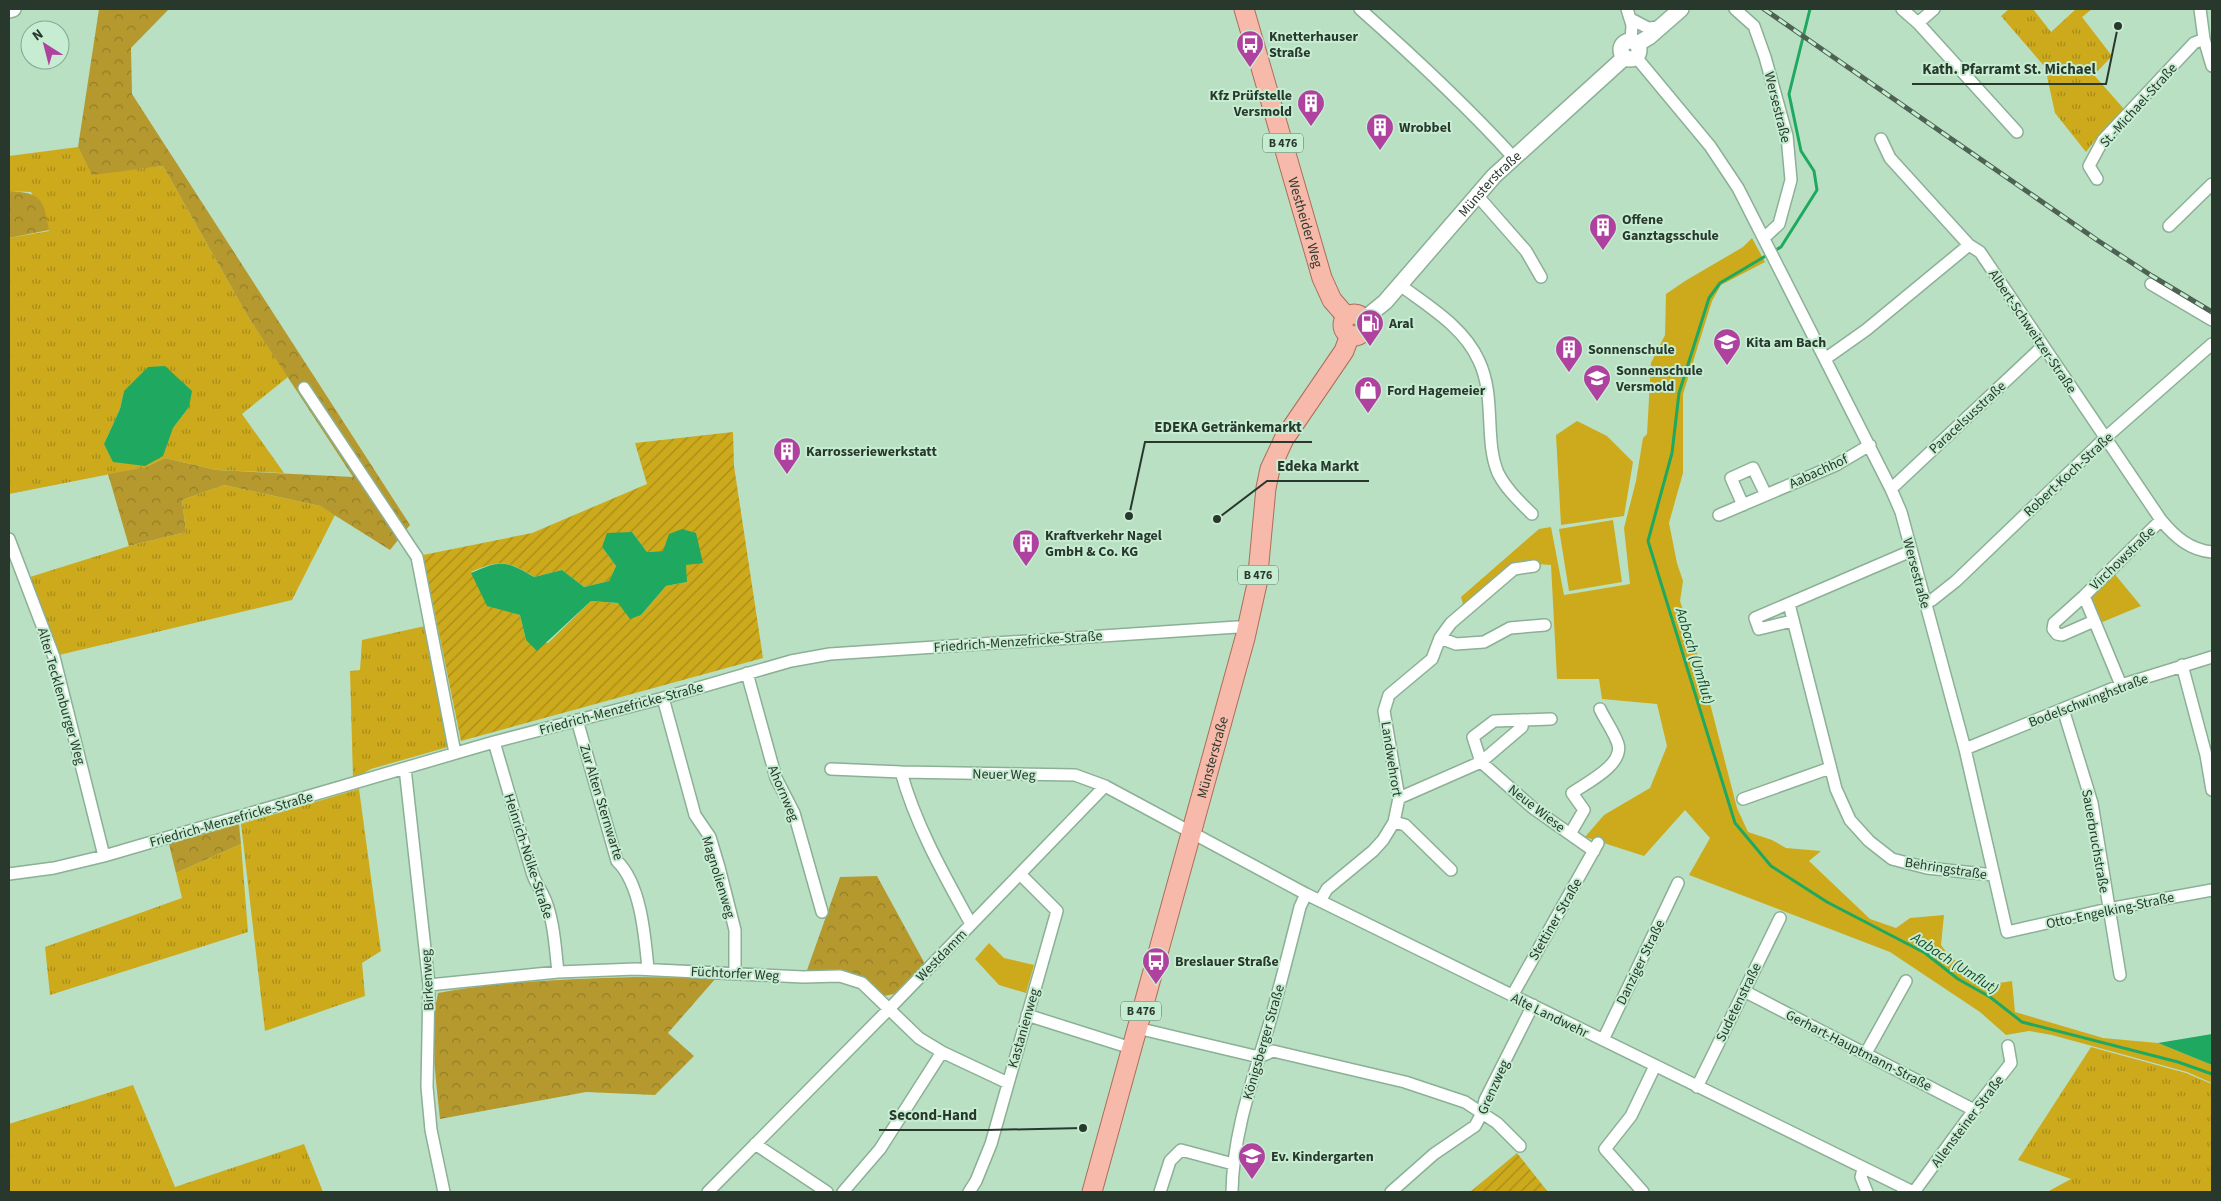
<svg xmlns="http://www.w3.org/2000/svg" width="2221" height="1201" font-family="'Source Sans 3',sans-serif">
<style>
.grass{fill:url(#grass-tufts);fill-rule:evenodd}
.forest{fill:url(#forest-crowns)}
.park{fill:#ccaa1c}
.garden{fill:url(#garden-furrows);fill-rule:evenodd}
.water{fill:#1fa960}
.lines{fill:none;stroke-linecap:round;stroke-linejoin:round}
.stream{stroke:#1fa960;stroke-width:3}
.minor-casing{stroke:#8bb095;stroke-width:14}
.tertiary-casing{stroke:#8bb095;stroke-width:18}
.primary-casing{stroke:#ac6d5a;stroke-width:21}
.minor{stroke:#fff;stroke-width:11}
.tertiary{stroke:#fff;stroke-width:15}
.primary{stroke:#f7b9aa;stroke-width:19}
.rail-casing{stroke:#4d6253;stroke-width:5}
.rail{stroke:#c6edd1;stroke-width:3;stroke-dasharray:9;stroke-linecap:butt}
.labels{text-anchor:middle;stroke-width:4;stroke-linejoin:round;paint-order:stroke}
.shield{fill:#c6edd1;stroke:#586e5e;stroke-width:1}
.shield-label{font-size:12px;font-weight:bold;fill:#29382d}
.poi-label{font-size:14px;font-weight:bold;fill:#29382d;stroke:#c6edd1;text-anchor:start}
.street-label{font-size:14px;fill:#29382d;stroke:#c6edd1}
.water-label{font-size:15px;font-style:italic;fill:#1b4c2e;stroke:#c6edd1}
.leader{fill:none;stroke:#29382d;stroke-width:2}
.callout-dot{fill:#29382d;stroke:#c6edd1;stroke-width:2}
.callout-label{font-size:15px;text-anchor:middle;font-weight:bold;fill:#29382d;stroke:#c6edd1;stroke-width:4;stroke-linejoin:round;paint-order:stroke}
</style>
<defs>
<pattern id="grass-tufts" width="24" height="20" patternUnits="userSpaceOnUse" patternTransform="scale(1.25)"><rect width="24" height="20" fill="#ccaa1c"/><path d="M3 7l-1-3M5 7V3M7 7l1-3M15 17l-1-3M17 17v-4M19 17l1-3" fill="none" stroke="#a68b19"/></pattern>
<pattern id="forest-crowns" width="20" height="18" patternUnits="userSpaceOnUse" patternTransform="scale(1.25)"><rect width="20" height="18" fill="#b5992e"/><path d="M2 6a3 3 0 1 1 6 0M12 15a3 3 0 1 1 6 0" fill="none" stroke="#937e28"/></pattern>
<pattern id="garden-furrows" width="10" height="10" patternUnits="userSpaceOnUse" patternTransform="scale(1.25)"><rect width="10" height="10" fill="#ccaa1c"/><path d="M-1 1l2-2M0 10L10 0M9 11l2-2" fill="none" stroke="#a68b19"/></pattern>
</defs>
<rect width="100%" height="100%" fill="#bae0c4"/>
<path class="grass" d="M2009,9H2033L2051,32L2076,9H2092L2082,17L2112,56L2094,75L2124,109L2099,135L2086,152L2055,113L2045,67L2001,16Z
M78,147L92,174L163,166L247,315L288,377L242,414L284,473L216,470L165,458L146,467L9,494V238L49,231L31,192L9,191V156ZM124,391L189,407L173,428L104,444L120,409Z
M224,485L320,506L335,515L292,600L59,655L30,577L129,546L186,532L182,500Z
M425,626L448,747L371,769L353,779L350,671L360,670L362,640Z
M359,789L381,951L362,963L365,996L265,1031L241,824Z
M241,844L248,932L50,995L45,947L182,898L176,873Z
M2091,1047L2186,1073L2212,1084V1192H2047L2071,1179L2018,1160Z
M133,1085L175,1187L304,1144L323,1192H9V1124Z"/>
<path class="forest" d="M99,9H169L131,48L132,94L410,525L390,550L320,506L224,485L182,500L186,532L129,546L108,474L146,467L165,458L216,470L353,477L247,315L163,166L92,175L78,147Z
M9,191C43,193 43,199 49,230L9,238Z
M239,824L241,844L176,873L169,844Z
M877,876L925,964L894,994L884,996L856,976L820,970L806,973L840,877Z
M636,977L716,978L668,1033L694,1056L655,1095L586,1092L440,1119C436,1079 429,1033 438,993C504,981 569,979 636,977Z"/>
<path class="park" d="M1752,238L1765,262L1721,285L1712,301L1683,394V473L1669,523L1677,563L1683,581L1680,601L1697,653L1737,808L1748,832L1772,840L1786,848L1821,851L1809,861L1870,919L1896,928L1910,918L1944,915L1941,945L1950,957L1993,984L2012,981L2015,1012L2103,1038L2158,1043L2212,1065V1083L2187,1072L2052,1035L2029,1031L2006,1035L1980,1012L1890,952L1689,875L1710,838L1685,810L1644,856L1585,837L1604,815L1650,788L1667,746L1657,704L1602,699L1599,679H1557L1551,565L1537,564L1514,567L1464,608L1461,597L1539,529L1551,527L1564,595L1630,584L1624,528L1636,481L1643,438L1647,434L1651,363L1665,335L1666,294L1685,281L1743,247Z
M1577,421L1607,436L1633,462L1624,516L1561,525L1556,435Z
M1613,520L1622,582L1569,591L1559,529Z
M2113,572L2141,606L2100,623C2086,591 2090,595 2113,572Z
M989,943L1004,958L1034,965L1026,993L999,985L975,959Z"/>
<path class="garden" d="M733,432L734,466L763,658L461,741L423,555L532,533L647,484L635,443ZM632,532L647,552L663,551L687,582L666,586L641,615L618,603L591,601L548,643L526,640L520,615L505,610L471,572C500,559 508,561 534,577L562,570L584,587L609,581L616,566L602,547Z
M1517,1153L1548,1192H1470Z"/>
<path class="water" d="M165,366L192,391L189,407L173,428L163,456L145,466L113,462L104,444L120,409L124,391L148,367Z
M682,529L696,533L703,563L686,565L687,582L666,586L641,615L630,619L618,603L591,601L537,651L526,640L520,615L487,606L471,573C501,559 507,561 534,577L562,570L584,587L609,581L616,566L602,547L607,533L632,532L647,552L663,551L669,534Z
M2212,1034V1065L2158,1043Z"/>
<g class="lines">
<path class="stream" d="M1774,251L1781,247L1817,190L1814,171L1801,151L1789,94L1810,9
M1769,254L1720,283L1709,298L1679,393L1672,453L1648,541L1735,823L1771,866L1827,902L1925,953L1958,979L1990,997L2022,1022L2178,1062L2212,1074"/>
<g class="minor-casing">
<path id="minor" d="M1360,9C1413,56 1465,104 1514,158
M1627,9L1632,25L1631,41
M1735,9L1754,26L1765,57L1787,136L1791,180L1779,224L1764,238
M1902,9L1918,23L2017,132
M2200,9L2204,39L2212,66
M1631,19L1648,28L1661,27
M1918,23L1934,9
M1636,57L1710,146L1738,188L1891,489L1901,512L1965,749L2007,932L2108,909L2212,890
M1881,139L1890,158L1969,245
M2097,179L2089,166L2103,140L2194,43L2204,39
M1476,194L1526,251L1541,277
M2169,226L2212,184
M2151,284L2212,320
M1400,285C1428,306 1464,327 1479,361C1496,397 1484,440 1498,473C1506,489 1520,502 1532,514
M1825,359L1866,330L1969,245L1980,252L2161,520C2175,537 2190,550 2212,552
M304,388L417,557L455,753
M1891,489L2043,346
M1743,505L1731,478L1753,468L1766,495
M1719,515L1836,465L1870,445
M9,539L54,657L104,856
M2084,596L2054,623L2053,629L2057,634L2062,635L2094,621
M1925,603L1932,600L1956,581L2104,439L2212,344
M1789,604L1836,789L1850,820L1869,841L1892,859L1927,868L1994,875
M1792,621L1759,629L1755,618L1911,551
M1440,638L1451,623L1514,569L1534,566
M2182,665L2206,755L2212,790
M747,673L776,778L794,813L822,912
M2121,685L2084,596L2161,520
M663,698L695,815L710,837L719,867L735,930V972
M2063,709L2092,803L2120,975
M577,720L617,861C641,884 645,937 648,969
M1523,720L1522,727L1481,762L1473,737L1494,721L1551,719
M494,742L532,872C534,880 538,885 542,893C554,916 555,946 558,972
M1965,749L2121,685L2212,657
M405,768L429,985L427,1087L431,1130L444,1192
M831,769L901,772
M1399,798L1481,762L1533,808L1594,851
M1743,799L1830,768
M1394,822L1405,825L1451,870
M1570,834L1584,810L1572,793C1586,783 1624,765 1618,744C1614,732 1605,720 1600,709
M9,874L54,868L104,856L494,742L663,698L791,661L830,654L1237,627L1247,628
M1320,901L1327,889L1373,851L1383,840L1394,822L1399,798L1384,711L1389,695L1432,659L1440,638L1456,644L1484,642L1510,628L1545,625
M971,924C944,875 916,826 901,772L1075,775L1105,786
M429,985L558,972L636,969L803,977L840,976L862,983L919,1038L942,1052L1008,1083
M1744,991L1974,1110
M1512,996L1598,843
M1027,1015L1131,1048
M1137,1028L1259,1057L1273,1051L1405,1082L1465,1102L1497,1123L1520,1146
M1603,1040L1678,883
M1866,1053L1906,981
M1697,1087L1780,918
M755,1144L827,1192
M1863,1169L1861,1177L1867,1192
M708,1192L889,1009L1105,786L1306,894L1913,1192
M843,1192L880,1149L942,1052
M969,1192L976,1181L991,1144L1057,911L1020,874
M1160,1192L1170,1161L1181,1150L1233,1164
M1232,1192C1233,1133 1252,1082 1269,1025C1280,986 1290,947 1300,907L1306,894
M1391,1192L1434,1154L1475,1126L1482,1113L1485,1100L1533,1005
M1643,1192L1605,1149L1631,1116L1655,1066
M1914,1192L1974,1110L2011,1063L2008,1046"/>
</g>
<g class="tertiary-casing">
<g id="tertiary">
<path d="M9,10L13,9"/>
<circle cx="1630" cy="50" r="9"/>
<path d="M1637,44L1649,37L1681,9"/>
<path id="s1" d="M1364,319L1385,302L1494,176L1625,57"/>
</g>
</g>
<g class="primary-casing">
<g id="primary">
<path id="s2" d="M1244,9L1322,278L1332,300L1346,316"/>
<circle cx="1354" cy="325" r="11"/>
<path id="s3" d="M1092,1192L1245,638L1257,584L1266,488L1270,469L1284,439L1344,351L1350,335"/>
</g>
</g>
<use href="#minor" class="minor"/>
<use href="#tertiary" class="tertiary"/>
<use href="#primary" class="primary"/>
<g class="rail-casing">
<path id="rail" d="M1764,9L2097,240L2152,276L2212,312"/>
</g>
<use href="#rail" class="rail"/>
</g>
<defs>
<g id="bus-pin" transform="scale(1.4375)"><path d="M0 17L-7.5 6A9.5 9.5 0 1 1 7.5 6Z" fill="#af419f" stroke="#c6edd1"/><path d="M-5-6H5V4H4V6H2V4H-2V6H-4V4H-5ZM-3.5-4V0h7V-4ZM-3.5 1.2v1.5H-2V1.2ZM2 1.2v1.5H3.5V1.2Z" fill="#fff"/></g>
<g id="building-pin" transform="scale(1.4375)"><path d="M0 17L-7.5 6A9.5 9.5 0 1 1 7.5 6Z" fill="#af419f" stroke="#c6edd1"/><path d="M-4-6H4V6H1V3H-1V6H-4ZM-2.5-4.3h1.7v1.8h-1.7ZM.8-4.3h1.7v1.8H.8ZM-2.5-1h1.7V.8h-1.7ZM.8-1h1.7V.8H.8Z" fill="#fff"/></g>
<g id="fuel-pin" transform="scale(1.4375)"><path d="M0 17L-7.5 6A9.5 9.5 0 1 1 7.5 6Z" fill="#af419f" stroke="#c6edd1"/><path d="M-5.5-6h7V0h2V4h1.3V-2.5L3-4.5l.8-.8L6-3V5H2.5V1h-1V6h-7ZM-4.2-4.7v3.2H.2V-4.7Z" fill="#fff"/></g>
<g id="school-pin" transform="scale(1.4375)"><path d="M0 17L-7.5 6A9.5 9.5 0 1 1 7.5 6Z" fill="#af419f" stroke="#c6edd1"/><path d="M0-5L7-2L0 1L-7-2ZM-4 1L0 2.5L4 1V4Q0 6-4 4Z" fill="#fff"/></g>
<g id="shop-pin" transform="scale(1.4375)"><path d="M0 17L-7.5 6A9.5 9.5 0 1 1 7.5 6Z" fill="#af419f" stroke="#c6edd1"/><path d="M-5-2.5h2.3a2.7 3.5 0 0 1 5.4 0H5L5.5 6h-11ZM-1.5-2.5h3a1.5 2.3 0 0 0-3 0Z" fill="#fff"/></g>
</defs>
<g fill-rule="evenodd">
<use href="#bus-pin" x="1250" y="44"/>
<use href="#building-pin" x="1311" y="103"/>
<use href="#building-pin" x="1380" y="127"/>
<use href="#building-pin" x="1603" y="227"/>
<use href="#fuel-pin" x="1370" y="323"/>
<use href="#school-pin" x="1727" y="342"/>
<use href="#building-pin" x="1569" y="349"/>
<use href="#school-pin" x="1597" y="378"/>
<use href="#shop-pin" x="1368" y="390"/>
<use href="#building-pin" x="787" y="451"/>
<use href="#building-pin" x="1026" y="543"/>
<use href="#bus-pin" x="1156" y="961"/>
<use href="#school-pin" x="1252" y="1156"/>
</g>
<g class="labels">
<g class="shield">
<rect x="1263" y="133.5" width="40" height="19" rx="4"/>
<rect x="1238" y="565.5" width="40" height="19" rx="4"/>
<rect x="1121" y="1001.5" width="40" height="19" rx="4"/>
</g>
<g class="shield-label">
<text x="1283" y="147">B 476</text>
<text x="1258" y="579">B 476</text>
<text x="1141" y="1015">B 476</text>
</g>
<g class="poi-label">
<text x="1269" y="41">Knetterhauser<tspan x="1269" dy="16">Straße</tspan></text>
<text x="1292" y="100" text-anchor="end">Kfz Prüfstelle<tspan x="1292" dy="16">Versmold</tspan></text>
<text x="1399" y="132">Wrobbel</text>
<text x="1622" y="224">Offene<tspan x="1622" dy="16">Ganztagsschule</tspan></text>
<text x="1389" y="328">Aral</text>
<text x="1746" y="347">Kita am Bach</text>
<text x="1588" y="354">Sonnenschule</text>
<text x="1616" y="375">Sonnenschule<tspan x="1616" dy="16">Versmold</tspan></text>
<text x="1387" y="395">Ford Hagemeier</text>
<text x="806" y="456">Karrosseriewerkstatt</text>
<text x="1045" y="540">Kraftverkehr Nagel<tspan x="1045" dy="16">GmbH &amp; Co. KG</tspan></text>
<text x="1175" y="966">Breslauer Straße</text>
<text x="1271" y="1161">Ev. Kindergarten</text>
</g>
<g class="street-label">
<text transform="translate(2138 105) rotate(-48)" y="5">St.-Michael-Straße</text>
<text transform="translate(1778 107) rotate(76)" y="5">Wersestraße</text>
<text dy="5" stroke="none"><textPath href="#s1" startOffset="185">Münsterstraße</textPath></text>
<text dy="5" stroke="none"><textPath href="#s2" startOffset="222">Westheider Weg</textPath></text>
<text transform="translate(2033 331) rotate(56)" y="5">Albert-Schweitzer-Straße</text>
<text transform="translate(1967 417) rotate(-43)" y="5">Paracelsusstraße</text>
<text transform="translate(1818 471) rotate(-25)" y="5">Aabachhof</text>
<text transform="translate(2068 474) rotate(-43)" y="5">Robert-Koch-Straße</text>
<text transform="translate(2122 558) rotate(-44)" y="5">Virchowstraße</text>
<text transform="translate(1917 573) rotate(75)" y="5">Wersestraße</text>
<text transform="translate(1018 641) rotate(-4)" y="5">Friedrich-Menzefricke-Straße</text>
<text transform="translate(62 696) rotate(74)" y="5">Alter Tecklenburger Weg</text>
<text transform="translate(2088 700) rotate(-21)" y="5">Bodelschwinghstraße</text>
<text transform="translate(621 708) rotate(-15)" y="5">Friedrich-Menzefricke-Straße</text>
<text dy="5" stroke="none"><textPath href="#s3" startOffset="451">Münsterstraße</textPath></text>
<text transform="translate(1392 759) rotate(81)" y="5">Landwehrort</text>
<text transform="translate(1004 774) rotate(1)" y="5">Neuer Weg</text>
<text transform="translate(784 793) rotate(67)" y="5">Ahornweg</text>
<text transform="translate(602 802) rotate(73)" y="5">Zur Alten Sternwarte</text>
<text transform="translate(1537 808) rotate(38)" y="5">Neue Wiese</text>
<text transform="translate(231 819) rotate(-16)" y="5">Friedrich-Menzefricke-Straße</text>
<text transform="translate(2096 841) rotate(80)" y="5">Sauerbruchstraße</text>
<text transform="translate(529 856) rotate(72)" y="5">Heinrich-Nölke-Straße</text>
<text transform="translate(1946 868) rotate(9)" y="5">Behringstraße</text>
<text transform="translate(719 877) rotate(73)" y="5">Magnolienweg</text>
<text transform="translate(2110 910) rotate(-12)" y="5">Otto-Engelking-Straße</text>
<text transform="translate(1555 919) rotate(-60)" y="5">Stettiner Straße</text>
<text transform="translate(941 955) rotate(-46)" y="5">Westdamm</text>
<text transform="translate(1640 962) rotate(-64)" y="5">Danziger Straße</text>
<text transform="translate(735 973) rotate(3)" y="5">Füchtorfer Weg</text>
<text transform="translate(427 980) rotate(-93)" y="5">Birkenweg</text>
<text transform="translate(1738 1002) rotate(-64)" y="5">Sudetenstraße</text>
<text transform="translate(1550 1015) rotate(26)" y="5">Alte Landwehr</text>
<text transform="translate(1023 1028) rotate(-74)" y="5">Kastanienweg</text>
<text transform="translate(1263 1042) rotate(-74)" y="5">Königsberger Straße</text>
<text transform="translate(1859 1050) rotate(27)" y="5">Gerhart-Hauptmann-Straße</text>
<text transform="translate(1493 1087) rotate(-66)" y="5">Grenzweg</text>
<text transform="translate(1967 1121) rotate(-53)" y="5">Allensteiner Straße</text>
</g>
<g class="water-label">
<text transform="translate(1695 656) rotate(73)" y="5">Aabach (Umflut)</text>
<text transform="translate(1955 963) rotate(33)" y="5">Aabach (Umflut)</text>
</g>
</g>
<path class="leader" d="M2118 26L2106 84H1912M1129 516L1145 442H1312M1217 519L1267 481H1369M1083 1128L987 1130H879"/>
<g class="callout-dot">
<circle cx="2118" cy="26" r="5"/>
<circle cx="1129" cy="516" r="5"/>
<circle cx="1217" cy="519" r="5"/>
<circle cx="1083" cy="1128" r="5"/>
</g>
<g class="callout-label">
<text x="2009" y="74">Kath. Pfarramt St. Michael</text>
<text x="1228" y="432">EDEKA Getränkemarkt</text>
<text x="1318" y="471">Edeka Markt</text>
<text x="933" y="1120">Second-Hand</text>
</g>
<rect width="2221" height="1201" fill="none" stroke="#29382d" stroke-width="20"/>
<g transform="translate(45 45) rotate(324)"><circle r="24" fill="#c6edd1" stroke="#87a58f"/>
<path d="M0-4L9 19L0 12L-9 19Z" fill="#af419f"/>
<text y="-8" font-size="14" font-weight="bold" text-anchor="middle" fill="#29382d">N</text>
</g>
</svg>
